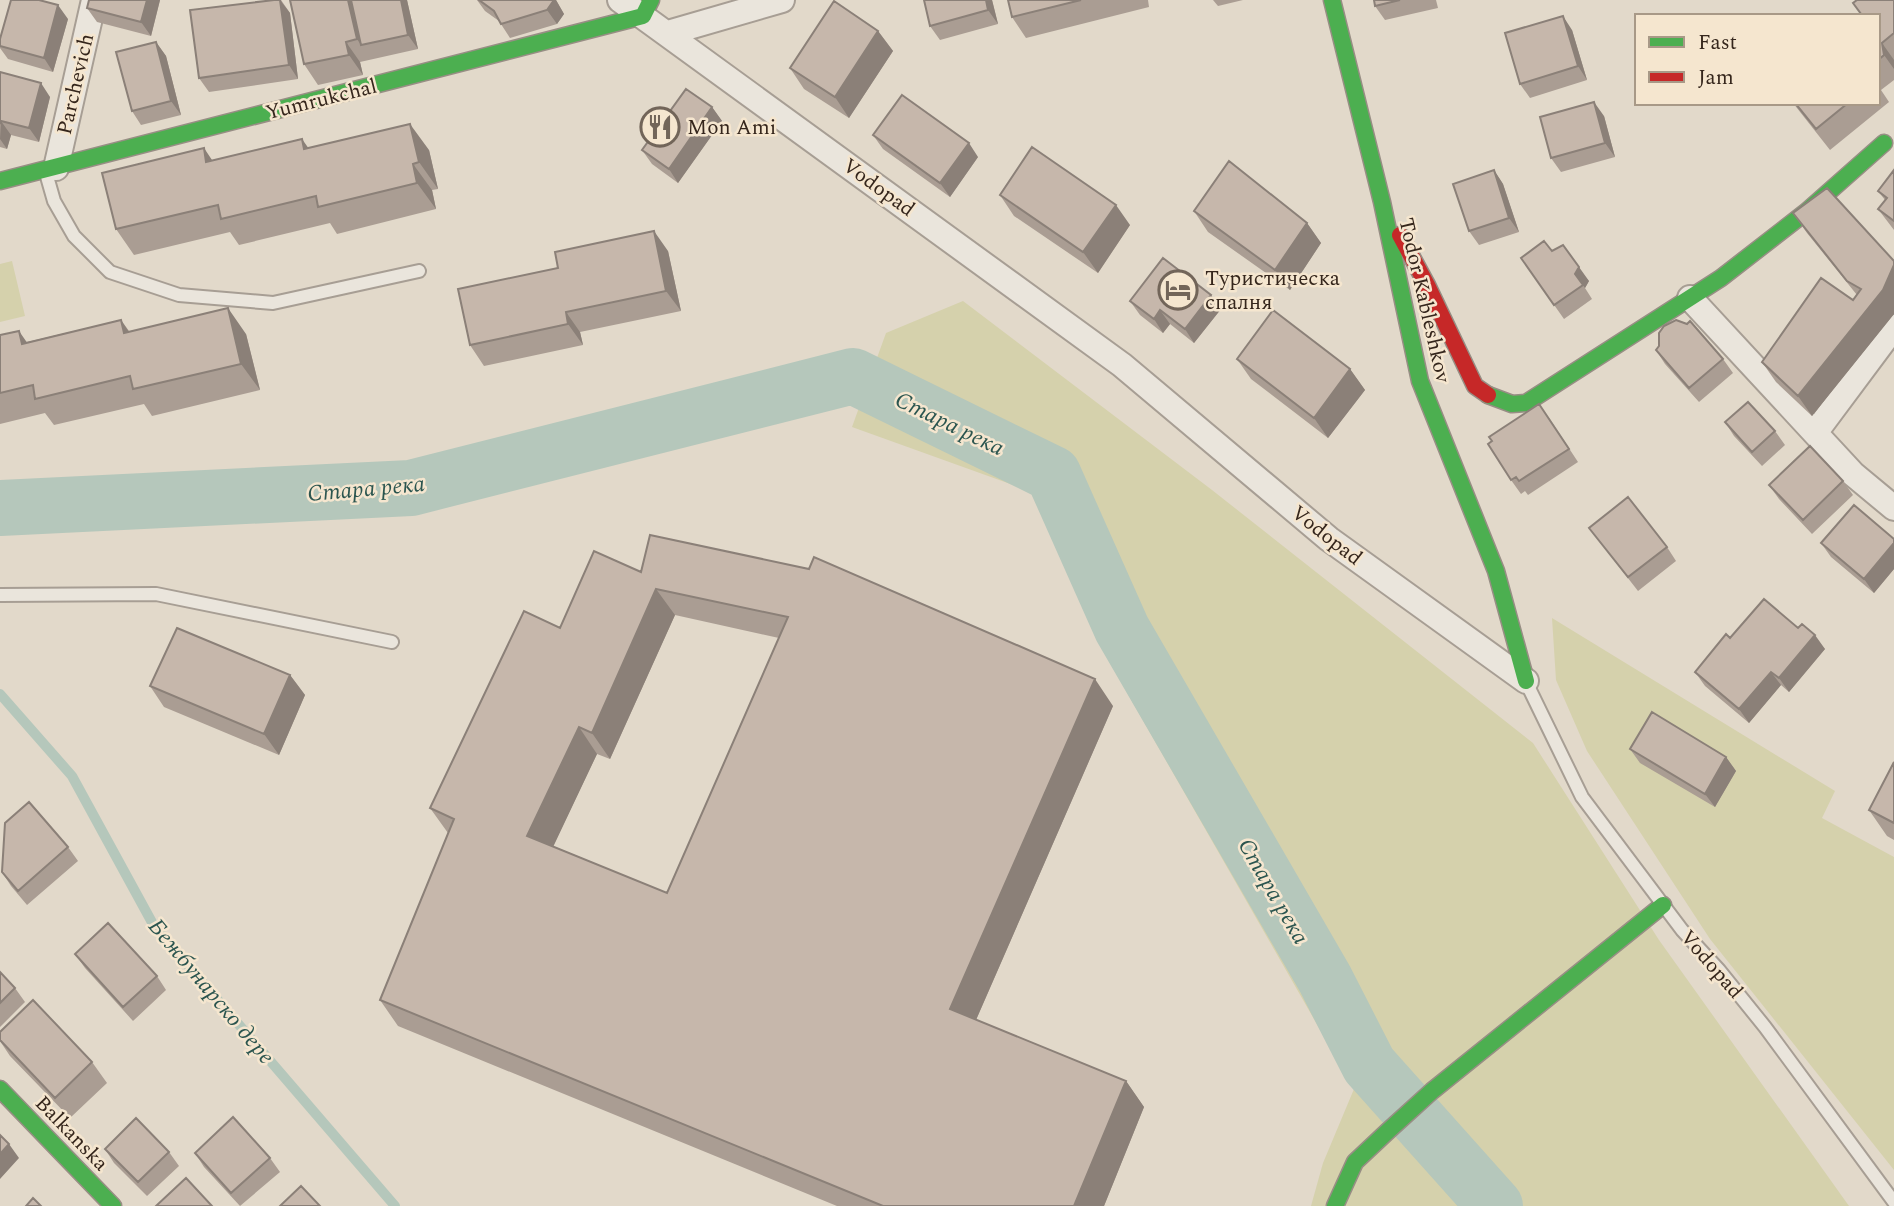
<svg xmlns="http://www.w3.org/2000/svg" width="1894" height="1206" font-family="Spectral,serif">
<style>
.green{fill:#d5d1ac}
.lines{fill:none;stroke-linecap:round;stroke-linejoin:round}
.stream{stroke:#b5c7bb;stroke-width:10}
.river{stroke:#b5c7bb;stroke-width:56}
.lane-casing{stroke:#a79e94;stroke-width:16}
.street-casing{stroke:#a79e94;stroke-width:28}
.fast-casing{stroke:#978e84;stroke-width:19}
.jam-casing{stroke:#978e84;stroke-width:19}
.lane{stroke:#eae5dc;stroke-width:12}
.street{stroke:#eae5dc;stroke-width:24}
.fast{stroke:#4caf50;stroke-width:16}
.jam{stroke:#c62828;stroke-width:16}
.wall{fill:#aa9d93;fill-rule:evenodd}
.shaded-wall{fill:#8b8078}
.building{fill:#c6b7ab;stroke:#8b8078;stroke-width:2;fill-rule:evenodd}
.labels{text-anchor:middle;stroke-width:5;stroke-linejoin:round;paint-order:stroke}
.street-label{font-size:21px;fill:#35261c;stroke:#f5e6cf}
.poi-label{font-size:21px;fill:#35261c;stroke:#f5e6cf;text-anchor:start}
.water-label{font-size:23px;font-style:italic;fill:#2b554f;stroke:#f5e6cf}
</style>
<rect width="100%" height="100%" fill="#e2d9ca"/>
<path class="green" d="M12,261L25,316L0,322V264Z
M963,301L1212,490L1533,743L1659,940L1849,1206H1311L1323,1163L1354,1089L1105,654L1044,496L852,427L886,333Z
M1552,618L1835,791L1822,818L1894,857V1170L1710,939L1587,751L1556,680Z"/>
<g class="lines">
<path class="stream" d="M0,694L72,776L154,926L395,1206"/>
<path class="river" d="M0,508L411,488L853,376L1053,474L1122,629L1325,979L1369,1065L1495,1206"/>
<g class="lane-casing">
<path id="lane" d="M46,173L54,201L74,236L110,272L179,295L273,303L419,271
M0,595L156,594L392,642
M1526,682L1582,797L1682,930L1719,970L1765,1027L1894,1202"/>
</g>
<g class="street-casing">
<path id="street" d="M620,0L1122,365L1329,539L1526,681
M668,33L782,0
M56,168L94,0
M1690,298L1853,474L1894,508
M1815,433L1894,327"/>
</g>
<g class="fast-casing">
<path id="fast" d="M1332,0L1382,202L1420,381L1496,571L1526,681
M0,181L643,16L651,0
M1488,395L1512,404L1526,403L1721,278L1806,212L1884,143
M0,1089L113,1206
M1335,1206L1355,1162L1388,1131L1432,1091L1663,905"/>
</g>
<g class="jam-casing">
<path id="jam" d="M1400,235L1427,285L1475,386L1488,395"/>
</g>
<use href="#lane" class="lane"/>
<use href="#street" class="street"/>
<use href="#fast" class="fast"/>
<use href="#jam" class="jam"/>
</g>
<path class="wall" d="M89,0H160L151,36L97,22L87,8Z
M281,0L290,13L298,79L209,92L199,78Z
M290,0H407L418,49L360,62L363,75L318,85L304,64Z
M477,0H556L564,14L557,24L510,38L499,21L485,11Z
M992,0L998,24L940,40L930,26Z
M1008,0H1148L1149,7L1026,38L1012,17Z
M1213,0H1243L1218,6Z
M1374,0H1436L1438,8L1385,20L1375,6Z
M1894,0V80L1881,90L1889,102L1830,150L1793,103H1878V16L1861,14L1853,3Z
M68,19L53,72L8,59L0,48V39Z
M1572,30L1587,80L1530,98L1520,84Z
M878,31L893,51L849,118L804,89L790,68Z
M156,42L166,56L181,115L141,125L132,111Z
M0,72L50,97L39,142L11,135L7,149L0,147Z
M712,107L722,121L678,183L652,164L642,150Z
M1604,116L1615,157L1561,172L1551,158Z
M873,135L978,157L950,197L883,149Z
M309,148L429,150L438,189L432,190L436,209L337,234L330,223L239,245L230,232L134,255L116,229L212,161Z
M1494,170L1503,184L1519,232L1479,245L1469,231Z
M1894,170V230L1878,209L1885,200L1878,191Z
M1000,195L1130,225L1098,273L1014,216Z
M1194,211L1307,223L1321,243L1290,290L1208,232Z
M1793,213L1894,261V314L1812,416L1776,382L1762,362L1853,300L1857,295L1807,233Z
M668,251L681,311L580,332L583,345L484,366L470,345Z
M1552,251L1589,281L1585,288L1592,299L1564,319L1521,258Z
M1130,301L1221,309L1194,343L1170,324L1163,333L1140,315Z
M121,320L129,331L246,334L260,390L152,416L144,404L54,425L45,413L0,424V335L27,342Z
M1656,350L1723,359L1733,373L1699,402L1665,364Z
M1237,359L1350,369L1365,390L1328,438L1251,379Z
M1549,418L1578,462L1528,495L1525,491L1521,494L1511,480Z
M1725,422L1775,431L1785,445L1762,466L1734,436Z
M1843,481L1853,495L1812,534L1779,499L1769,485Z
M1589,528L1667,547L1676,561L1638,591Z
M1894,539V569L1874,593L1831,557L1821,543Z
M641,572L1113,706L976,1020L1126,1081L1144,1107L1104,1206H837L398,1026L380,1000L448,833L430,808L560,628ZM675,615L779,638L667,893L553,846L597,754L610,759Z
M1798,628L1825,649L1789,692L1781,685L1749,723L1705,686L1695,672Z
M290,675L305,695L279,755L164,707L150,686Z
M1630,749L1726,757L1736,771L1715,807L1640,763Z
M1894,762V840L1887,836L1869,810Z
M68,847L78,861L27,905L11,886L2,872Z
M75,954L157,976L166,990L133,1021L85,968Z
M0,972L15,988L25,1002L0,1027Z
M0,1032L92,1062L107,1083L70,1118L10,1056L0,1041Z
M105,1149L169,1152L179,1166L147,1196L114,1163Z
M195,1153L270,1158L280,1172L240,1206L204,1167Z"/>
<path class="shaded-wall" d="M147,0H160L151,36L141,22Z
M280,0L290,13L298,79L289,65Z
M348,0H358L361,45L357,39Z
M401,0H407L418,49L408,35Z
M554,0H556L564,14L557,24L547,10Z
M986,0H992L998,24L988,10Z
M58,5L68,19L53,72L44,58Z
M1563,16L1572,30L1587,80L1578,66Z
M878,31L893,51L849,118L835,97Z
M156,42L166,56L181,115L171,101Z
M346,42L360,62L363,75L349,55Z
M1882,43L1894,60V69L1884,55Z
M41,83L50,97L39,142L29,128Z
M1594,102L1604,116L1615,157L1605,143Z
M712,107L722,121L678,183L669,169Z
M1,121L11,135L7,149L0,139Z
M410,124L429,150L438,189L419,162Z
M302,139L321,166L304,149Z
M969,143L978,157L950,197L940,183Z
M204,148L222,175L206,162Z
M413,164L432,190L436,209L417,183Z
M1494,170L1503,184L1519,232L1509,218Z
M1116,205L1130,225L1098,273L1083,252Z
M1307,223L1321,243L1290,290L1275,270Z
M654,231L668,251L681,311L666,291Z
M1894,265V314L1812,416L1798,396Z
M1579,267L1589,281L1585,288L1575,274Z
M1211,295L1221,309L1194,343L1185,329Z
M228,308L246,334L260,390L241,364Z
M1160,310L1170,324L1163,333L1154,319Z
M566,312L580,332L583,345L568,324Z
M121,320L139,347L124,333Z
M19,331L37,357L22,344Z
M1350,369L1365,390L1328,438L1314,418Z
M1894,543V569L1874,593L1864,579Z
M656,589L675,615L610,759L592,733Z
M1815,635L1825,649L1789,692L1779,678Z
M1771,672L1781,685L1749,723L1739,709Z
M290,675L305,695L279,755L264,734Z
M1095,679L1113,706L969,1036L950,1009Z
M579,727L597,754L546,862L527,836Z
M1726,757L1736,771L1715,807L1705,794Z
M1126,1081L1144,1107L1104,1206H1074Z
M9,1144L19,1158L0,1179V1154Z"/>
<path class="building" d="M11,0H39L58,5L44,58L0,46V39Z
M89,0H147L141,22L87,8Z
M274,0H280L289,65L199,78L190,10Z
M290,0H348L357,39L346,42L349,55L304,64Z
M351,0H401L408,35L361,45Z
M479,0H554L547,10L501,24L494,11Z
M924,0H986L988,10L930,26Z
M1008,0H1081L1012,17Z
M1374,0H1400L1375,6Z
M1857,0H1894V33L1882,43L1884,55L1878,60V16H1859L1861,14L1853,3Z
M834,1L878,31L835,97L790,68Z
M1563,16L1578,66L1520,84L1505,33Z
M156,42L171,101L132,111L116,52Z
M0,72L41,83L29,128L1,121L0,124Z
M686,89L712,107L669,169L642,150Z
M902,95L969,143L940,183L873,135Z
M1594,102L1605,143L1551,158L1540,117Z
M1795,103H1848L1816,129Z
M410,124L419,162L413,164L417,183L318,207L316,196L221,219L218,205L116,229L102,173L204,148L206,162L302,139L304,149Z
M1032,147L1116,205L1083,252L1000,195Z
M1229,161L1307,223L1275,270L1194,211Z
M1494,170L1509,218L1469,231L1453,184Z
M1894,170V221L1878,209L1887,198L1878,191Z
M1827,188L1894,261V265L1883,290L1798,396L1762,362L1821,278L1853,300L1861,289L1847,281L1793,213Z
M654,231L666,291L566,312L568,324L470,345L458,289L558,268L555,252Z
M1544,241L1552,251L1563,245L1579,267L1575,274L1583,285L1554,305L1521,258Z
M1163,258L1211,295L1185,329L1160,310L1154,319L1130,301Z
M228,308L241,364L133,389L130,376L35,399L33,385L0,393V335L19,331L22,344L121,320L124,333Z
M1273,310L1350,369L1314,418L1237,359Z
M1676,320L1687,324L1690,321L1723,359L1689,388L1656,350L1659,346V333L1664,326Z
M1748,402L1775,431L1752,452L1725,422Z
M1539,404L1569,449L1519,481L1516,477L1511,480L1488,444L1492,441L1489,437Z
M1810,446L1843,481L1803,520L1769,485Z
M1628,497L1667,547L1628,577L1589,528Z
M1854,505L1894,539V543L1864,579L1821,543Z
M650,535L809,569L814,557L1095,679L950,1009L1126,1081L1074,1206H883L380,1000L454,819L430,808L524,611L560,628L594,551L641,572ZM656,589L788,617L667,893L527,836L579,727L592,733Z
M1764,599L1798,628L1802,624L1815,635L1779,678L1771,672L1739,709L1695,672L1726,634L1730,638Z
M177,628L290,675L264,734L150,686Z
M1652,712L1726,757L1705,794L1630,749Z
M1894,762V823L1869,810Z
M29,802L68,847L18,891L2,872L5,823Z
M108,923L157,976L123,1007L75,954Z
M0,972L15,988L0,1003Z
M33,1000L92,1062L55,1098L0,1040V1032Z
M233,1117L270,1158L231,1193L195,1153Z
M136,1118L169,1152L138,1182L105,1149Z
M0,1135L9,1144L0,1154Z
M186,1178L212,1206H156Z
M301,1186L320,1206H280Z
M33,1198L41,1206H26Z"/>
<defs>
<g id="restaurant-ring" transform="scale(2.0125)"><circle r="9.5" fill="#f5e6cf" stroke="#726559" stroke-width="1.5"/><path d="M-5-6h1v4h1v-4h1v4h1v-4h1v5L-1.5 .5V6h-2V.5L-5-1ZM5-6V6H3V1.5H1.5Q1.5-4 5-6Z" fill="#726559"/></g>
<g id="hotel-ring" transform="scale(2.0125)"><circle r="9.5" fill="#f5e6cf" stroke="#726559" stroke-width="1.5"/><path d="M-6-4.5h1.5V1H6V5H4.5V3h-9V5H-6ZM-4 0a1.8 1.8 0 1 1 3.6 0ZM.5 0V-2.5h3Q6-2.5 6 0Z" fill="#726559"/></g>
</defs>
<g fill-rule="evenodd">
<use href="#restaurant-ring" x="660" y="127"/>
<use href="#hotel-ring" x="1178" y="290"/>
</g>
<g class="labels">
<g class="street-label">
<text transform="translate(75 84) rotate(-77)" y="7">Parchevich</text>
<text transform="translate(321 99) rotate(-14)" y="7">Yumrukchal</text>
<text transform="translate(879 187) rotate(36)" y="7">Vodopad</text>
<text transform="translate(1425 300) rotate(77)" y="7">Todor Kableshkov</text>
<text transform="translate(1327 535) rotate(38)" y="7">Vodopad</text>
<text transform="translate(1712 964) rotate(49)" y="7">Vodopad</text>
<text transform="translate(72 1133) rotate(46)" y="7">Balkanska</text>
</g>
<g class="poi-label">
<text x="687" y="134">Mon Ami</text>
<text x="1205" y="285">Туристическа<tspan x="1205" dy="24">спалня</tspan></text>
</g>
<g class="water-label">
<text transform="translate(950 423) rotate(26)" y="8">Стара река</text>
<text transform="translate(366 488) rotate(-5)" y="8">Стара река</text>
<text transform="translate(1274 891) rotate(60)" y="8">Стара река</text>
<text transform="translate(212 991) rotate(50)" y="8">Бежбунарско дере</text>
</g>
</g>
<rect x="1635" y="14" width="245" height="91" fill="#f5e6cf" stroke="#a89987" stroke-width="2"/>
<rect x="1649" y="37" width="35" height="10" fill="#4caf50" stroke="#a89987" stroke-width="2"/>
<text x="1698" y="49" font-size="21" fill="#35261c">Fast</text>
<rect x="1649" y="72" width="35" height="10" fill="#c62828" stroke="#a89987" stroke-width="2"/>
<text x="1698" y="84" font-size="21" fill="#35261c">Jam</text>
</svg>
